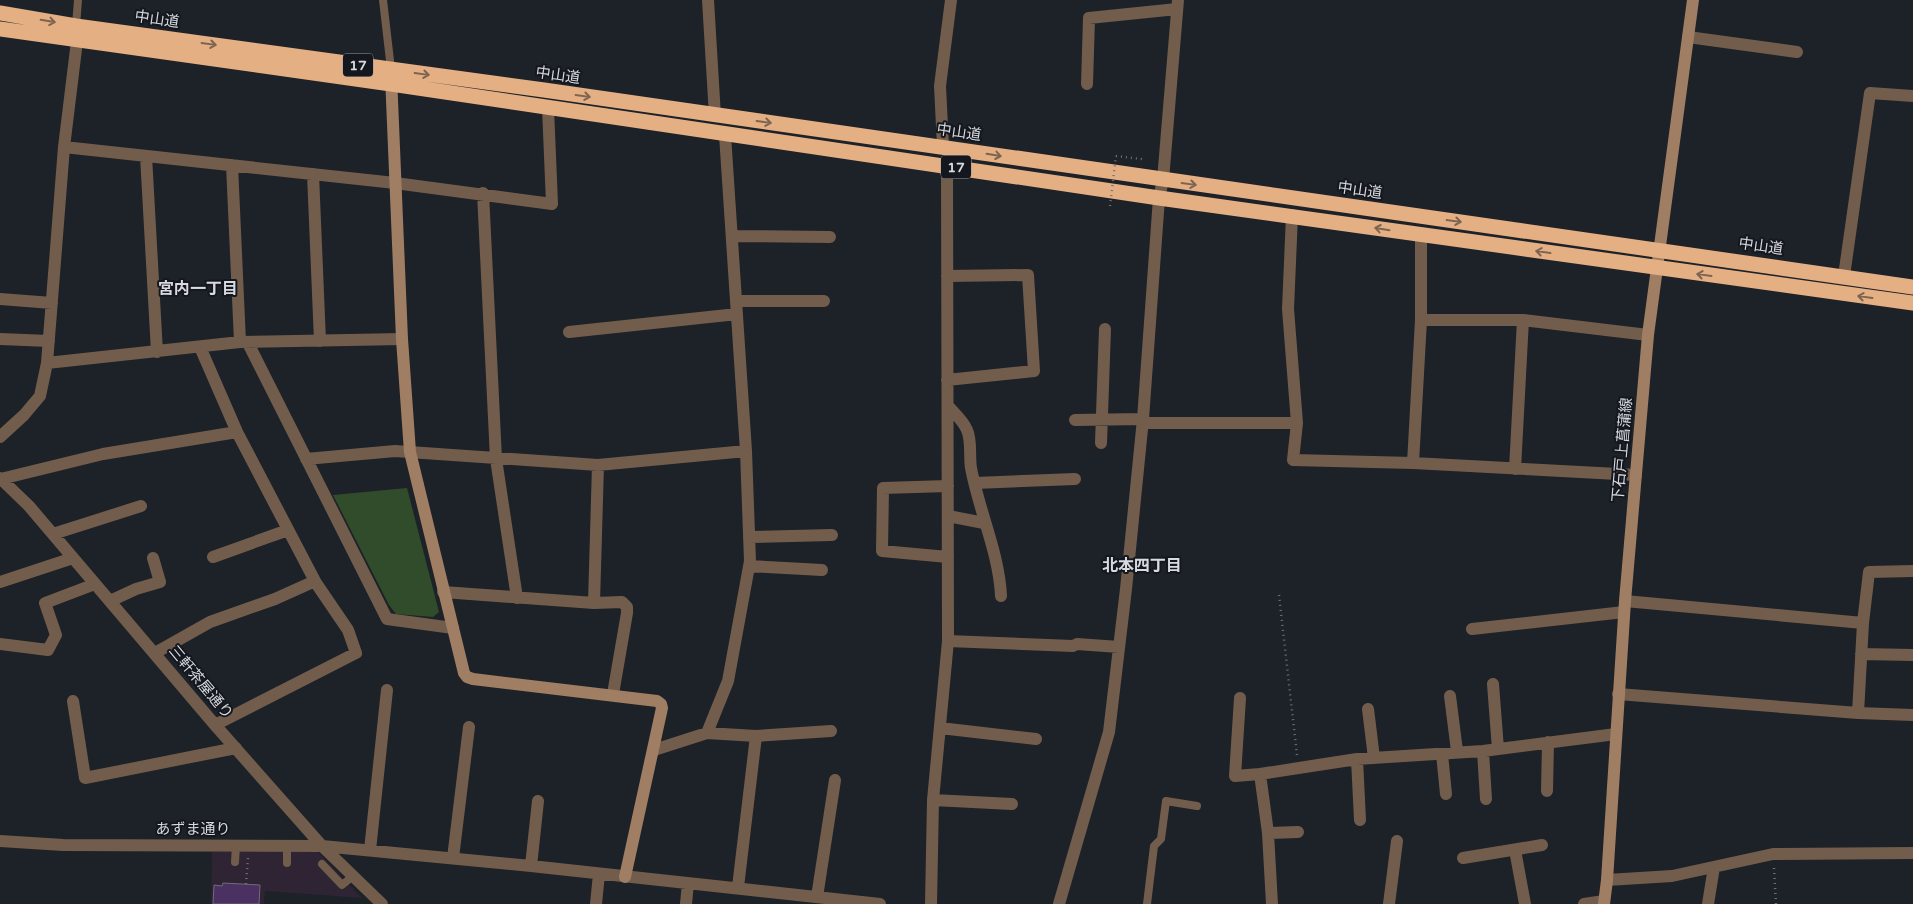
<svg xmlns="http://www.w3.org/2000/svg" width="1913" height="904" font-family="'Varela Round','Noto Sans JP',sans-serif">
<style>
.commercial{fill:#2e2433}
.green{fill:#304c2a}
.building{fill:#4b3162;stroke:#706c74}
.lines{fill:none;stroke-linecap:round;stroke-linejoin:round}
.path{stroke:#6e7177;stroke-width:2.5;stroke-dasharray:1 4;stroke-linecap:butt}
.lane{stroke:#725d4c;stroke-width:8}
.street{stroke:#725d4c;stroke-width:12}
.secondary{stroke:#a07e63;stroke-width:12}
.highway{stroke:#e5af84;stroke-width:15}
.path-bridge{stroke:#6e7177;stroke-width:2.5;stroke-dasharray:1 4;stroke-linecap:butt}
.oneway{stroke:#7c6451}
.labels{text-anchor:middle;stroke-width:4;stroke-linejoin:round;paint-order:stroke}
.shield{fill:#14181e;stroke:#9ca0a5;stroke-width:1}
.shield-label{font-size:14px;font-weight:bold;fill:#d7dadf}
.street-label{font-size:15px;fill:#d7dadf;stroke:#14181e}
.neighbourhood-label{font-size:16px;font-weight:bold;fill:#d7dadf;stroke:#14181e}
</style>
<rect width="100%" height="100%" fill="#1d2128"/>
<path class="commercial" d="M212,852H318L362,898L265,891L264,904H211Z"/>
<path class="green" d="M407,488L439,612L433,617L396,614L389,605L333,495Z"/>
<path class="building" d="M223,883L260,885L259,904H213L214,885L222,886Z"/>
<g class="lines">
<path class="path" d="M1116,156L1141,159L1144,161
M1279,595L1297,755
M1774,868L1776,904
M246,884L248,858"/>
<path class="lane" d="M383,0L391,69
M76,26L78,0
M235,862L236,846
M287,863V846
M322,864L342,885L353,876
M1147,904L1154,846L1161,839L1166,801L1197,806"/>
<path class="street" d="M708,0L715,116
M1688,37L1797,52
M1087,84L1089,18L1177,9
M64,147L395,183L552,204L548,108
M943,147L940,86L951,0
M146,156L157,352
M232,165L240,342
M313,174L320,341
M483,193L496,459L517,598
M1292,215L1288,309L1297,423L1293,460L1413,463L1636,475
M732,236L830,237
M947,276L1028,275L1034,371L947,380
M1844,276L1870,93L1913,96
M0,299L52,303
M736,301H824
M1421,320H1523L1648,335
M569,332L737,314
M0,339L49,341
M248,343L387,619L453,628
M200,347L237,432L316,583L348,630L356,653L215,725
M47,363L240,342L402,339
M948,406C954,413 963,420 967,430C972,441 969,456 971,468C979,511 999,553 1001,596
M1075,420L1143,419
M1142,423H1297
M0,437L24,415L40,396L47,363L64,147L77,41
M1101,443L1105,329
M306,459L395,451L598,465L594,603
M1413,463L1421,320V235
M598,465L746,451
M1515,469L1523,320
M0,478L29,506L215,725L322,846L382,904
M1,479L103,454L237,432
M975,483L1075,479
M948,486L883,488L882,551L948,557
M948,516L984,523
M53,534L141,506
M749,537L832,535
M213,557L288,530
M749,566L822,570
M0,582L73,558
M443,592L594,603L622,602L627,607V613L613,694
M110,601L136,589L160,582L153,558
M1625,601L1863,623
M1472,629L1624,612
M948,641L1073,646L1077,644L1119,647
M0,644L48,650L56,635L45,603L95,584
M155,653L210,622L275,599L315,581
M1861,654L1913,655
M1493,684L1498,749
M1618,694L1858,713L1913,715
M1450,696L1457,751
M1240,698L1235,776L1260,774
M73,701L85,778L236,748
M1368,709L1374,758
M1858,713L1863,623L1869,572L1913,571
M940,728L1036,739
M707,733L728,681L750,561L746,451L725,135
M654,750L707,733L756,736L831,731
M1483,751L1486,799
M1442,754L1446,794
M1357,759L1360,820
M1547,791L1548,742
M933,800L1012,804
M1268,833L1298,832
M0,841L63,845L322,846L531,866L880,904
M370,850L387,690
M1515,850L1525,904
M453,858L469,727
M1463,858L1542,845
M531,866L538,801
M1607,880L1672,876L1773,854L1913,853
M738,887L756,736
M817,897L835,780
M596,904L599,874
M686,904L688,883
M931,904L933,800L948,641L947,165
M1059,904L1109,732L1126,589L1143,419L1159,198L1163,180L1178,0
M1272,904L1268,833L1260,774L1357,759L1483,751L1616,734
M1389,904L1397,841
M1584,904L1604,901
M1708,904L1714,867"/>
<path class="secondary" d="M391,76L402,339L410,452L464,673L467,677L473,679L657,701L661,704L662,708L625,877
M1604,904L1607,880L1625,601L1648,335L1693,0"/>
<path class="highway" d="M0,13L76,26L544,90L1913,287
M0,29L391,84L1159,198L1913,303"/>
<path class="path-bridge" d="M1110,206L1116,156"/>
</g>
<defs><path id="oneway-shaft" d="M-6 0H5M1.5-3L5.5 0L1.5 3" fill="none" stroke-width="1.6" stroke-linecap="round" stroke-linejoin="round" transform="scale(1.25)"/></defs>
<g class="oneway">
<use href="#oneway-shaft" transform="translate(48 21) rotate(10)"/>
<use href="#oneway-shaft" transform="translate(209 44) rotate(8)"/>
<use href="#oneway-shaft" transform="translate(422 74) rotate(8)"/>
<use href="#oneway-shaft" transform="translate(583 96) rotate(8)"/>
<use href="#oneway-shaft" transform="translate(764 122) rotate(8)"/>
<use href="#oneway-shaft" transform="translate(994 155) rotate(9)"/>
<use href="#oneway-shaft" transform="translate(1189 184) rotate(8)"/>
<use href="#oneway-shaft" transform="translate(1454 221) rotate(8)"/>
<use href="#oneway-shaft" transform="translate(1382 229) rotate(-171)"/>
<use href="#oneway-shaft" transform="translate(1543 252) rotate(-172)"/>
<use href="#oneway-shaft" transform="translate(1704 275) rotate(-172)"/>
<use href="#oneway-shaft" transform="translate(1865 297) rotate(-172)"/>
</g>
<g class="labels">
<g class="shield">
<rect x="343" y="53.5" width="30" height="23" rx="4"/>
<rect x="941" y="155.5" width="30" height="23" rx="4"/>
</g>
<g class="shield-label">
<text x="358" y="70">17</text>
<text x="956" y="172">17</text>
</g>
<g class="street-label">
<text transform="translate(157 19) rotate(8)" y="5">中山道</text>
<text transform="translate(558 75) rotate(8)" y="5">中山道</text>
<text transform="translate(959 132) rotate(8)" y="5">中山道</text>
<text transform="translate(1360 190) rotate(8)" y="5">中山道</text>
<text transform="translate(1761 246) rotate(8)" y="5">中山道</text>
<text transform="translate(1622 450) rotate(-85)" y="5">下石戸上菖蒲線</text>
<text transform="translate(201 682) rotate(50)" y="5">三軒茶屋通り</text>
<text x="193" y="834">あずま通り</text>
</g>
<g class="neighbourhood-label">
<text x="198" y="294">宮内一丁目</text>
<text x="1142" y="571">北本四丁目</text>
</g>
</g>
</svg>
